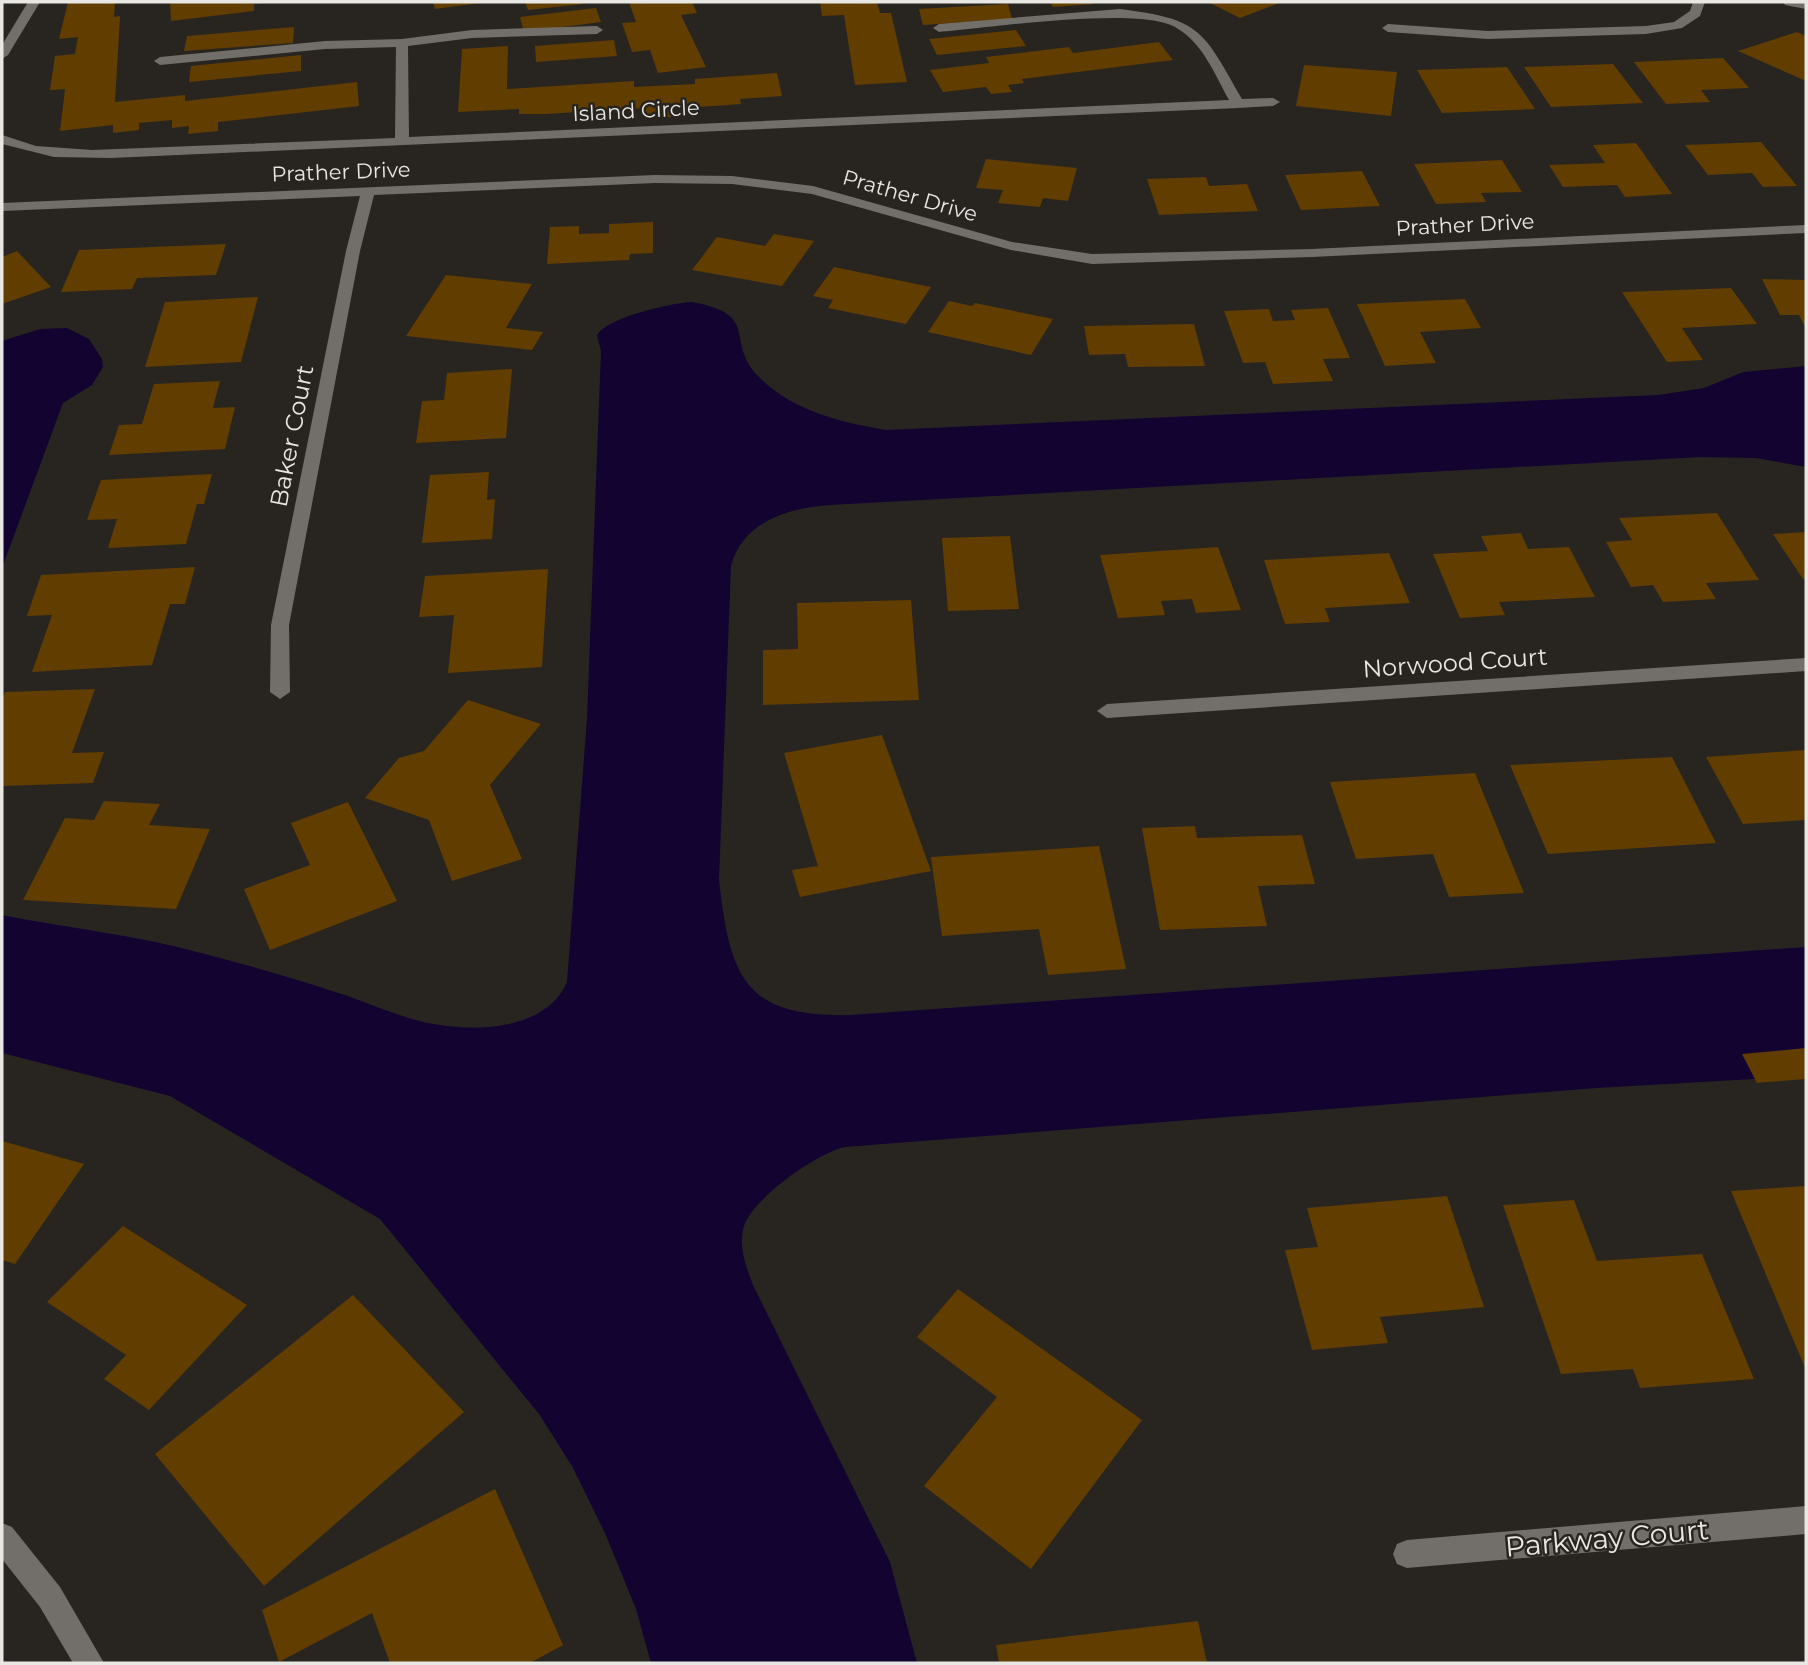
<svg xmlns="http://www.w3.org/2000/svg" width="1808" height="1665" font-family="Montserrat,sans-serif">
<style>
.water{fill:#130330}
.building{fill:#613d00}
.lines{fill:none;stroke-linecap:round;stroke-linejoin:round}
.minor{fill:#726e69;fill-rule:evenodd}
.labels{text-anchor:middle;stroke-width:5;stroke-linejoin:round;paint-order:stroke}
.far-street-label{font-size:21px;fill:#e9e7e4;stroke:#282521}
.street-label{font-size:24px;fill:#e9e7e4;stroke:#282521}
.near-street-label{font-size:28px;fill:#e9e7e4;stroke:#282521}
</style>
<rect width="100%" height="100%" fill="#282521"/>
<path class="water" d="M692,302C762,315 724,340 758,376C792,411 840,422 886,430L1658,395L1704,388L1743,372L1806,366V467L1756,458L1700,457L830,505C789,508 743,521 731,566L719,880C730,977 744,1018 851,1015L1806,947V1076L1597,1088L845,1147C817,1153 753,1198 744,1226C738,1247 746,1266 753,1285L890,1562L917,1663H651L636,1609L605,1533L572,1466L539,1414L380,1219L170,1096L2,1053V915C68,928 136,935 201,953C244,964 287,976 329,990C360,999 388,1013 420,1021C467,1033 545,1033 567,982L587,718L601,351L597,335C608,317 671,303 692,302Z
M67,328L89,339L102,359L103,367L92,385L63,403L2,568V341L40,329Z"/>
<path class="building" d="M68,2H115L114,17L120,16L115,102L185,95V101L357,82L359,106L218,122V131L188,134L189,126L172,128V120L139,123V130L113,133V125L60,131L65,89L50,90L55,56L75,54L78,37L59,39Z
M170,2H262V3L254,4V11L171,21Z
M433,2H480V3L435,9Z
M525,2H583V4L528,10Z
M629,2H692L697,13L681,15L706,67L658,73L650,50L632,52L622,23L636,22Z
M820,2H877L880,13H891L907,82L855,85L844,15L822,16Z
M1050,2H1093L1094,4L1053,7Z
M1208,2H1282L1240,18Z
M1008,4L1012,19L952,23L923,25L919,9Z
M596,8L601,22L524,32L520,17Z
M294,27L293,43L184,51L187,36Z
M1016,30L1026,46L937,55L929,39Z
M1797,32L1806,36V81L1738,51Z
M614,40L617,56L536,62L535,46Z
M1159,42L1173,60L1022,79L1024,83L1008,85L1012,92L991,94L986,87L943,92L930,70L989,63L986,57L1069,47L1073,53Z
M508,46L507,89L634,81V87L695,84V79L777,73L782,96L740,99L741,104L671,109L672,117L645,119L644,108L545,114H519V109L458,112L462,49Z
M301,55V71L189,82L191,66Z
M1723,58L1749,88L1701,90L1710,102L1666,104L1634,62Z
M1613,64L1643,103L1551,107L1524,67Z
M1304,65L1397,72L1391,116L1296,106Z
M1507,67L1535,109L1442,113L1417,70Z
M1761,142L1797,186L1763,187L1752,173L1708,175L1685,145Z
M1636,143L1672,194L1625,197L1617,185L1563,187L1549,165L1605,163L1593,145Z
M986,159L1077,168L1068,201L1043,198L1040,207L998,203L1003,190L976,188Z
M1502,160L1522,192L1481,193L1486,202L1436,204L1414,164Z
M1362,171L1380,206L1301,210L1285,175Z
M1206,177L1209,186L1247,184L1258,211L1159,215L1147,179Z
M653,222V253L630,254L629,260L547,264L550,227L579,226V234L609,233V224Z
M774,234L814,241L782,286L692,270L717,237L765,246Z
M226,244L216,275L137,278L132,289L61,292L79,250Z
M17,251L51,287L2,304V257Z
M834,267L931,287L906,324L828,308L833,300L813,296Z
M446,275L532,284L506,328L543,332L532,350L406,336Z
M1762,279L1806,280V329L1799,315H1780Z
M1731,288L1757,324L1682,328L1703,360L1667,362L1622,292Z
M258,297L241,362L145,367L165,302Z
M1465,299L1481,328L1420,332L1436,363L1385,366L1357,304Z
M949,301L972,306L975,303L1053,319L1031,355L928,332Z
M1328,308L1350,358L1323,359L1333,381L1273,384L1265,362L1243,363L1224,311L1269,309L1273,321L1295,320L1291,310Z
M1194,324L1205,366L1128,367L1125,354L1089,355L1084,326Z
M512,369L506,438L416,443L422,401L444,400L447,373Z
M220,381L213,408L235,407L225,449L109,455L119,425L142,424L154,384Z
M489,472L487,500L495,499L492,539L422,543L430,475Z
M212,474L204,504H197L186,544L108,548L117,519L87,520L101,480Z
M1717,513L1759,580L1706,583L1716,599L1663,602L1653,585L1631,587L1606,542L1632,540L1619,518Z
M1806,532V579H1803L1773,534Z
M1521,533L1528,549L1569,547L1595,597L1499,602L1505,615L1460,618L1433,554L1488,551L1481,536Z
M1010,536L1019,609L948,611L942,538Z
M1218,547L1241,610L1196,613L1192,599L1161,601L1165,615L1118,618L1100,555Z
M1389,553L1410,603L1325,608L1330,622L1285,624L1264,560Z
M195,567L185,604H170L152,665L32,672L52,615L27,616L41,575Z
M548,569L542,667L448,673L454,615L419,617L425,576Z
M911,600L919,700L763,705V650L798,649L797,603Z
M95,689L72,753L104,752L93,783L2,786V700L5,692Z
M468,700L541,724L490,785L522,859L452,881L429,820L365,798L399,758L424,751Z
M882,735L931,871L800,897L792,870L818,866L784,753Z
M1806,750V820L1743,824L1706,757Z
M1672,757L1716,843L1548,854L1510,765Z
M1475,773L1524,893L1449,897L1433,854L1356,859L1330,782Z
M104,801L160,804L149,825L210,829L176,909L23,900L65,818L94,820Z
M348,802L397,901L270,950L244,889L310,865L291,823Z
M1195,826L1197,838L1302,835L1315,884L1258,886L1267,926L1160,930L1142,828Z
M1099,846L1126,969L1048,975L1039,929L942,936L931,857Z
M1806,1048V1079L1757,1083L1742,1054Z
M2,1141L84,1164L15,1264L2,1260Z
M1806,1186V1370L1731,1191Z
M1447,1196L1484,1307L1380,1317L1388,1343L1312,1350L1285,1250L1318,1247L1307,1208Z
M1574,1200L1597,1261L1702,1254L1754,1379L1640,1388L1633,1369L1561,1374L1503,1205Z
M123,1226L247,1305L149,1410L104,1379L126,1355L47,1302Z
M958,1289L1142,1420L1031,1569L924,1486L997,1397L917,1337Z
M353,1295L464,1412L264,1586L155,1454Z
M495,1489L563,1645L530,1663H390L372,1613L279,1662L262,1610Z
M1198,1621L1207,1663H999L996,1645Z"/>
<g class="lines">
<path class="minor" d="M28,2H40L8,55L2,59V45Z
M1693,2H1705L1700,16L1682,28L1646,34L1488,39L1388,32L1382,28L1388,24L1488,31L1646,26L1674,22L1690,11Z
M1783,2H1806V9L1785,5Z
M1120,9C1202,19 1203,31 1242,99L1273,98L1280,102L1273,106L1238,108L111,158L54,157L2,144V135L36,146L92,150L395,138L396,47L325,49L160,65L154,61L160,57L325,41L402,39L472,30L597,26L603,30L597,34L472,38L408,46L409,137L1229,100C1214,73 1203,43 1175,27C1137,6 989,28 939,32L933,28L939,24Z
M655,175L732,176L813,186L1012,242L1092,254L1312,249L1806,225V233L1312,257L1092,264L1011,250L812,194L732,184L655,183L374,195L360,251L289,625L290,692L280,699L270,692L271,625L346,251L360,196L2,211V203Z
M1806,658V671L1107,718L1097,711L1107,704Z
M1806,1506V1534L1407,1568L1397,1564L1393,1554L1397,1544L1407,1540Z
M2,1523L12,1527L60,1587L104,1663H73L40,1607L2,1559Z"/>
</g>
<g class="labels">
<g class="far-street-label">
<text transform="translate(636 111) rotate(-3)" y="7">Island Circle</text>
<text transform="translate(341 172) rotate(-2)" y="7">Prather Drive</text>
<text transform="translate(910 196) rotate(16)" y="7">Prather Drive</text>
<text transform="translate(1465 225) rotate(-3)" y="7">Prather Drive</text>
</g>
<g class="street-label">
<text transform="translate(292 436) rotate(-79)" y="8">Baker Court</text>
<text transform="translate(1455 663) rotate(-4)" y="8">Norwood Court</text>
</g>
<g class="near-street-label">
<text transform="translate(1607 1538) rotate(-5)" y="10">Parkway Court</text>
</g>
</g>
<rect width="1808" height="1665" fill="none" stroke="#e9e7e4" stroke-width="7"/>
</svg>
